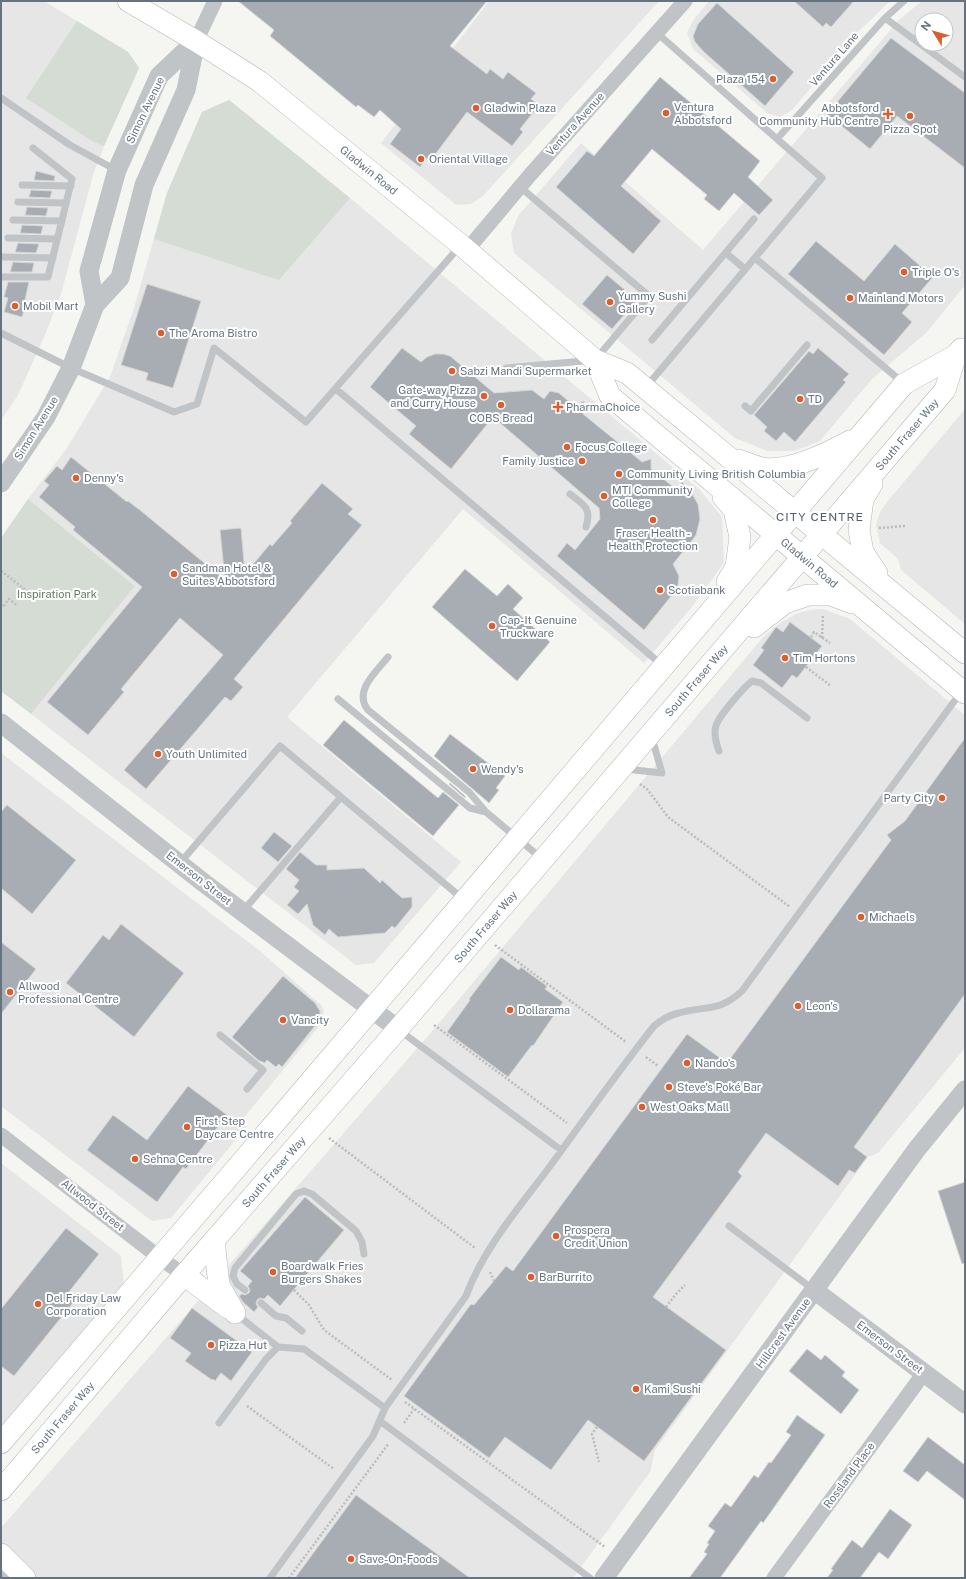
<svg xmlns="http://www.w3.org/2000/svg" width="966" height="1579" font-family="'Public Sans',sans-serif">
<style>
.built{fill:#e5e6e5;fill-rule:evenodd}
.green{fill:#d5dcd3}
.building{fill:#a7adb3;stroke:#d6d6d4}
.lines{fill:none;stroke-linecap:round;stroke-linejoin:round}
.secondary-casing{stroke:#b3b7bb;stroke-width:22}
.path{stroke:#babcbe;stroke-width:2.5;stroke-dasharray:2 2;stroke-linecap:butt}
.service{stroke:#c0c4c7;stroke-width:7}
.minor{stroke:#c0c4c7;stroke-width:15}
.tertiary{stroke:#c0c4c7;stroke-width:19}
.secondary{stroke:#fff;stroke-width:21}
.poi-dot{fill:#da5f2c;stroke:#fff;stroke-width:1.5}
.labels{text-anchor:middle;stroke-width:4;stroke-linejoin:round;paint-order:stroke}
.street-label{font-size:11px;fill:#657381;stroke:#fff}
.poi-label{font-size:11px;fill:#657381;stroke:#fff;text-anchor:start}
.park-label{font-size:11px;fill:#677964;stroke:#fff}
.neighbourhood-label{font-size:12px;letter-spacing:1px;fill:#535d66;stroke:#fff}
</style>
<rect width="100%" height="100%" fill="#f5f5f1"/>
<path class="built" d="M1,1H44L128,52L139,68L104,146L93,175L61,294L45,335L18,395L1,420Z
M489,1H659L483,196L471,204L456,205L381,143Z
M709,1H890L858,32L792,110L780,117L767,113L693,49L687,33L694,19Z
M922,1H965V285L926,333L872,379L820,441L794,451H767L735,438L514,253L511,234L518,216L581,143L703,250L899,20ZM922,20H946V44H922Z
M229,100L350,198L700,490L722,517L724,563L691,608L644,663L463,509L287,717L461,862L374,963L356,965L31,714L135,586L28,499L67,448L110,377L134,308L167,193L202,112Z
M965,409V624L901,570L898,559L880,543L876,525L880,512L887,502Z
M823,609L850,619L965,715V1048L878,1153L868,1157L655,1450L650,1472L573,1578H1V1528L440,1022L764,636L780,623L796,614L809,610Z
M1,753L260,951L321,1005L324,1011L321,1024L241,1121L247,1126L171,1218L152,1221L1,1106Z
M1,1163L121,1256L124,1285L1,1428Z"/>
<path class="green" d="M77,21L128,52L139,68L104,146L92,141L26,98Z
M229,100L350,198L279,280L154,239L167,193L202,112Z
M28,499L135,586L31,714L1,691V538Z"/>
<path class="building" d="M238,1H487L450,46L487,74L490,69L503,79L508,72L536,93L531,99L539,105L520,129L523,132L512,146L467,112L431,160L427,158L420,167L390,144L401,129L380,110L374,117L358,105L356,107L270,36L274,30Z
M794,1H854L831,27L826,23L823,27Z
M717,3L794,72L765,106L704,52L695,42L693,36L698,24Z
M891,38L965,93V168L897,116L870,149L827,114Z
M660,77L760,161L748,177L773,200L759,215L734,193L719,211L704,199L707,195L652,149L621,186L661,221L633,254L556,187L587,151L594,156Z
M36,171L55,176L54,181L34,180Z
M31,190L52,191L50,198L29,197Z
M27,207L48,208L46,216L25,215Z
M22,225L43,226L41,234L20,233Z
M816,241L864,281L895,244L933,277L902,313L912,322L884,355L788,274Z
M18,243L39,244L36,253L15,252Z
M13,262L34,263L32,272H10Z
M607,275L637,300L612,329L582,304Z
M8,282H29L25,300L27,301L22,317L4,312L8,298L4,297Z
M147,284L201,301L173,388L146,380L148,373L121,365Z
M402,348L421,362L427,357L435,354H443L450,356L494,393L532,390L544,399L550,391L559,393L574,406L584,401L583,414L642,462L651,459V469L677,490L682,482L689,489L698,504L700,519L696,535L690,543L673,564L679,576L678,585L672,595L644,630L557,556L567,543L575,550L600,519L599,508L493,417L451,469L409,434L416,426L370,387Z
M818,348L849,374L843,380L846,382L795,442L784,432L776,441L764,431L767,427L754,415L809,351L813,354Z
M71,457L127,502L128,501L141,511L225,580L220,530L241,528L245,574L270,544L272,546L292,523L290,521L322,483L353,509L348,514L362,525L234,679L243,687L231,701L225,697L146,789L124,770L223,655L180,618L121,689L124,692L88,735L47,702L142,587L73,530L75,527L39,497L49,485L44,481L57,466L62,470Z
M465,569L497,596L508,584L523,598L513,609L550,642L517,681L432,607Z
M790,622L822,646L797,678L792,675L782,688L753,665L764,650L761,648L776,627L783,632Z
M344,720L438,798L443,792L459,805L433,836L323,745Z
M450,734L505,776L496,788L499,790L489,803L434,756Z
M965,738V994L854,1147L867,1157L855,1173L849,1170L838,1186L766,1133L738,1172L742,1176L653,1297L726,1350L644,1461L588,1420L551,1470L505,1437L489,1458L404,1396L471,1304L474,1305L506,1266L513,1271L687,1034L727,1063L891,840L887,835L905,821Z
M450,783L465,796V798L449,784Z
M7,805L76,860L32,914L1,888V812Z
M274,832L292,846L278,862L261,848Z
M300,852L316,865H327V870L364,868L380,883L382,880L402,898L412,897V907L395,928L392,926L385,933L338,937L329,929L325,935L313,925L307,904L298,914L287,905L299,891L294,887L299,880L286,869Z
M121,924L184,973L134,1037L66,983L103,935L109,940Z
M1,942L36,969L1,1014Z
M501,957L519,970L521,967L533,976L547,986L545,989L563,1002L533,1046L532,1045L508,1077L447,1032L470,1000L469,999Z
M283,976L315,1003L320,1011V1017L318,1022L282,1067L279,1064L276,1067L267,1060L265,1063L258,1060L232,1037Z
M188,1086L227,1115L186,1169L183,1167L157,1202L87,1150L113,1115L147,1140Z
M965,1182V1263L962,1264L938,1191Z
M305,1197L344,1230L280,1306L268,1295L264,1299L260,1298L257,1300L256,1304L258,1307L254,1312L243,1302L239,1296L242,1294L245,1295L249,1293L250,1290L248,1286L252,1281L240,1271Z
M66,1228L99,1254L68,1293L76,1299L14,1376L1,1366V1309Z
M192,1308L252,1352L231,1381L221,1373L215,1381L213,1379L212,1380L185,1361L191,1353L170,1338Z
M807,1349L821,1360L825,1355L845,1372L842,1376L859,1390L841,1414L789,1371Z
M797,1415L825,1435L763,1523L761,1521L720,1578H689L707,1554L704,1552L709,1544L707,1543L715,1531L708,1526L725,1503L731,1507L754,1475L758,1478L769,1462L771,1463L791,1435L786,1432Z
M928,1437L965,1465V1500L927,1471L918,1482L903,1471Z
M356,1495L470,1578H295Z
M890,1509L912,1525L888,1559L879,1552L860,1578H827L833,1570L831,1569L852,1540L862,1548Z"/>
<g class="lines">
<g class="secondary-casing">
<g id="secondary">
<path id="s1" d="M128,1L196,41L259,81L461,245L595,360L627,373L965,653"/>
<path id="s2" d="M595,360L610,396L965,693"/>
<path d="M738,460C746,462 754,466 762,468C787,473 828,453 850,441"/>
<path d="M872,484L863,499L859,530L863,552L877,573"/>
<path d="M723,497L734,510L740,537L736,567L727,582"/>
<path d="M754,627L785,603L808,595H831L852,603"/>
<path d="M214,1241L219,1285L235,1313"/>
<path d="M184,1275L228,1308"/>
<path d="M1,1443L280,1117L904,384L956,355L961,349"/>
<path id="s3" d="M1,1490L184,1275L398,1029L945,390L956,355"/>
<path d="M1,1554L25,1578"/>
</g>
</g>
<path class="path" d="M879,528L905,526
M1,571L31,594
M1,605L3,607L9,599L18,606
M811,637L814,632L830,643
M822,638L823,614
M806,667L831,686
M640,784L647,789L668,817L790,907
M495,945L626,1042
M434,1025L567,1123
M646,1057L658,1066
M329,1138L475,1248
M490,1272L494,1281
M294,1290L309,1305L324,1330L392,1380
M666,1307L676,1294L685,1285
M405,1402L605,1547
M247,1406L334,1469
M404,1423L414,1409
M597,1427L592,1434L599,1462
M289,1578L389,1443"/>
<path class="service" d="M885,18L965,77
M657,33L777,139L885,18L904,1
M1,98L70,145L116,170
M22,185L71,186
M18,202L66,203
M13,220L62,221
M8,238L57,239
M726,253L745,269
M2,257L53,258
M755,258L902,382
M1,277H48L72,179L33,148
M1,333L71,368L174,412L197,404L214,348L306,422L460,246
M652,340L754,219
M506,368L595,360L649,296L520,187
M647,386L822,178L777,139
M336,389L662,665
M745,406L751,411L807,345
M570,494C584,505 592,508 586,527
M388,657C376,672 353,691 368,710L469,792L486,812
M338,699L470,808L486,812L541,858
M719,751C716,743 713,731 717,723C721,714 744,687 752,681L761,683L807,718
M625,769L662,773L652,738
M180,863L280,746L463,899
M243,911L341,797
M399,1030L561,1150
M220,1035L263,1070L247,1089
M729,1226L814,1290
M245,1290L237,1284L233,1276L235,1268L296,1194L304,1191L312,1194L356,1231L362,1242L364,1254
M261,1303L276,1316L286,1318L302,1331
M236,1314L278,1347L304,1349L385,1408
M380,1421L590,1578
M219,1423L266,1359L278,1347
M1,1575L8,1578
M270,1578L373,1436L385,1408L466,1296C483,1250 516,1211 545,1173C581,1124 616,1074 654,1026C661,1020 669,1015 679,1013C706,1005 718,1013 742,991L961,692"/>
<path class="minor" d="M196,41L215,1
M467,250L530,175L685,1
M1,1135L160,1258L184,1275
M774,1578L924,1373"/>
<path class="tertiary" d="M95,305L89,271L117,170L159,76L196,41
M1,483L46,417L71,368L95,305L120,278L144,185L186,90L196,41
M1,723L204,883L398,1029
M814,1290L965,1404
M604,1578L917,1149L965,1090"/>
<use href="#secondary" class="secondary"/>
</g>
<g class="poi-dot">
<circle cx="773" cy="79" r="4"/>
<circle cx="476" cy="108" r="4"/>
<circle cx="666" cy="113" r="4"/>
<path d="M886 108h4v4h4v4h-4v4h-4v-4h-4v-4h4z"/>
<circle cx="910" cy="116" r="4"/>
<circle cx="421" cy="159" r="4"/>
<circle cx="904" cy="272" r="4"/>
<circle cx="850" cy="298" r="4"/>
<circle cx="610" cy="302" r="4"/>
<circle cx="15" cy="306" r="4"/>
<circle cx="161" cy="333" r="4"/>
<circle cx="452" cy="371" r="4"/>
<circle cx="484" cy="396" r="4"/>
<circle cx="800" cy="399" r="4"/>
<circle cx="501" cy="405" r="4"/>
<path d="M556 401h4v4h4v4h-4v4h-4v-4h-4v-4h4z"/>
<circle cx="567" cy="447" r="4"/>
<circle cx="582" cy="461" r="4"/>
<circle cx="619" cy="474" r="4"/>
<circle cx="76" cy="478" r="4"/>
<circle cx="604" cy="496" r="4"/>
<circle cx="653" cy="520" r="4"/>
<circle cx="174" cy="574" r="4"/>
<circle cx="660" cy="590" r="4"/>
<circle cx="492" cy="626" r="4"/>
<circle cx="785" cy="658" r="4"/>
<circle cx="158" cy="754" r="4"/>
<circle cx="473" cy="769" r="4"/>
<circle cx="942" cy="798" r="4"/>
<circle cx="861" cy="917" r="4"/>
<circle cx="10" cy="992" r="4"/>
<circle cx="798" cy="1006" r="4"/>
<circle cx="510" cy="1010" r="4"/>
<circle cx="283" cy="1020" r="4"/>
<circle cx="687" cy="1063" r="4"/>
<circle cx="669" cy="1087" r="4"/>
<circle cx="642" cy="1107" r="4"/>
<circle cx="187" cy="1127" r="4"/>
<circle cx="135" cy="1159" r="4"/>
<circle cx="556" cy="1236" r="4"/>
<circle cx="273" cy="1272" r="4"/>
<circle cx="531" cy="1277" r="4"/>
<circle cx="38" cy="1304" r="4"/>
<circle cx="211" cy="1345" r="4"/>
<circle cx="636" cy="1389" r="4"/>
<circle cx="351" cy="1559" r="4"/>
</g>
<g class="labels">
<g class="street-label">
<text transform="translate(834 59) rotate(-49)" y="4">Ventura Lane</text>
<text transform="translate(145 110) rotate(-64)" y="4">Simon Avenue</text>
<text transform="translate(575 124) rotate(-48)" y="4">Ventura Avenue</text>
<text dy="4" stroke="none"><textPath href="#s1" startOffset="295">Gladwin Road</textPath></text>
<text transform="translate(36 428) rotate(-58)" y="4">Simon Avenue</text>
<text dy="4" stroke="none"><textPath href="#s3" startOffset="1391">South Fraser Way</textPath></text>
<text dy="4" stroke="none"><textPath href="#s2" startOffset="299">Gladwin Road</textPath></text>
<text dy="4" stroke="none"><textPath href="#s3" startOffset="1067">South Fraser Way</textPath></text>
<text transform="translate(199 878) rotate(38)" y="4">Emerson Street</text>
<text dy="4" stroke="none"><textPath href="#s3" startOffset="743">South Fraser Way</textPath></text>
<text dy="4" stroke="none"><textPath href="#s3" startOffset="419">South Fraser Way</textPath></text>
<text transform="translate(93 1205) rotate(38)" y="4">Allwood Street</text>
<text transform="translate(783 1333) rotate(-54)" y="4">Hillcrest Avenue</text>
<text transform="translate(890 1347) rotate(37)" y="4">Emerson Street</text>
<text dy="4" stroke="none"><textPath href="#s3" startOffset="95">South Fraser Way</textPath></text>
<text transform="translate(849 1475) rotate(-54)" y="4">Rossland Place</text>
</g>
<g class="poi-label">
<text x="765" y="83" text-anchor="end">Plaza 154</text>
<text x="674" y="111">Ventura<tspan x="674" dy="13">Abbotsford</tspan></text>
<text x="484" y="112">Gladwin Plaza</text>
<text x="879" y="112" text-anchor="end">Abbotsford<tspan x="879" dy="13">Community Hub Centre</tspan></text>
<text x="910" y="133" text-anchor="middle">Pizza Spot</text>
<text x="429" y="163">Oriental Village</text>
<text x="912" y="276">Triple O's</text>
<text x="618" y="300">Yummy Sushi<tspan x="618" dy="13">Gallery</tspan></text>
<text x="858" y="302">Mainland Motors</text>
<text x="23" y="310">Mobil Mart</text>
<text x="169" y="337">The Aroma Bistro</text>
<text x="460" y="375">Sabzi Mandi Supermarket</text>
<text x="476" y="394" text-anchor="end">Gate-way Pizza<tspan x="476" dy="13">and Curry House</tspan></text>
<text x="808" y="403">TD</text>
<text x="566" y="411">PharmaChoice</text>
<text x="501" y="422" text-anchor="middle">COBS Bread</text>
<text x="575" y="451">Focus College</text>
<text x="574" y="465" text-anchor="end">Family Justice</text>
<text x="627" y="478">Community Living British Columbia</text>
<text x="84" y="482">Denny's</text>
<text x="612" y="494">MTI Community<tspan x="612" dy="13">College</tspan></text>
<text x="653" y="537" text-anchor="middle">Fraser Health -<tspan x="653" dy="13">Health Protection</tspan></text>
<text x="182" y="572">Sandman Hotel &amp;<tspan x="182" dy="13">Suites Abbotsford</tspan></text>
<text x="668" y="594">Scotiabank</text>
<text x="500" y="624">Cap-It Genuine<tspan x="500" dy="13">Truckware</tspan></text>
<text x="793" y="662">Tim Hortons</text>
<text x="166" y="758">Youth Unlimited</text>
<text x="481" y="773">Wendy's</text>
<text x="934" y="802" text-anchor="end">Party City</text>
<text x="869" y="921">Michaels</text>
<text x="18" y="990">Allwood<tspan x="18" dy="13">Professional Centre</tspan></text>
<text x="806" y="1010">Leon's</text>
<text x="518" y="1014">Dollarama</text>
<text x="291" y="1024">Vancity</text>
<text x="695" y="1067">Nando's</text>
<text x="677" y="1091">Steve's Poké Bar</text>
<text x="650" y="1111">West Oaks Mall</text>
<text x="195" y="1125">First Step<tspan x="195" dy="13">Daycare Centre</tspan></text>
<text x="143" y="1163">Sehna Centre</text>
<text x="564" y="1234">Prospera<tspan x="564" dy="13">Credit Union</tspan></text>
<text x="281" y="1270">Boardwalk Fries<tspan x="281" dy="13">Burgers Shakes</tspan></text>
<text x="539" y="1281">BarBurrito</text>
<text x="46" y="1302">Del Friday Law<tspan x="46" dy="13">Corporation</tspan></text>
<text x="219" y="1349">Pizza Hut</text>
<text x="644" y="1393">Kami Sushi</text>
<text x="359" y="1563">Save-On-Foods</text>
</g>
<g class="park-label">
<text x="57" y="598">Inspiration Park</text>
</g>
<g class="neighbourhood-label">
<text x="820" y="521">CITY CENTRE</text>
</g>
</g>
<rect width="966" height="1579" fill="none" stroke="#657381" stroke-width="4"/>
<g transform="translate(934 32) rotate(307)"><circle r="19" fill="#ffffff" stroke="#c1c7cd"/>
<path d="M0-3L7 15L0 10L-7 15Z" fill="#da5f2c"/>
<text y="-6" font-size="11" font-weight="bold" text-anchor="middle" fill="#657381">N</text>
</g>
</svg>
